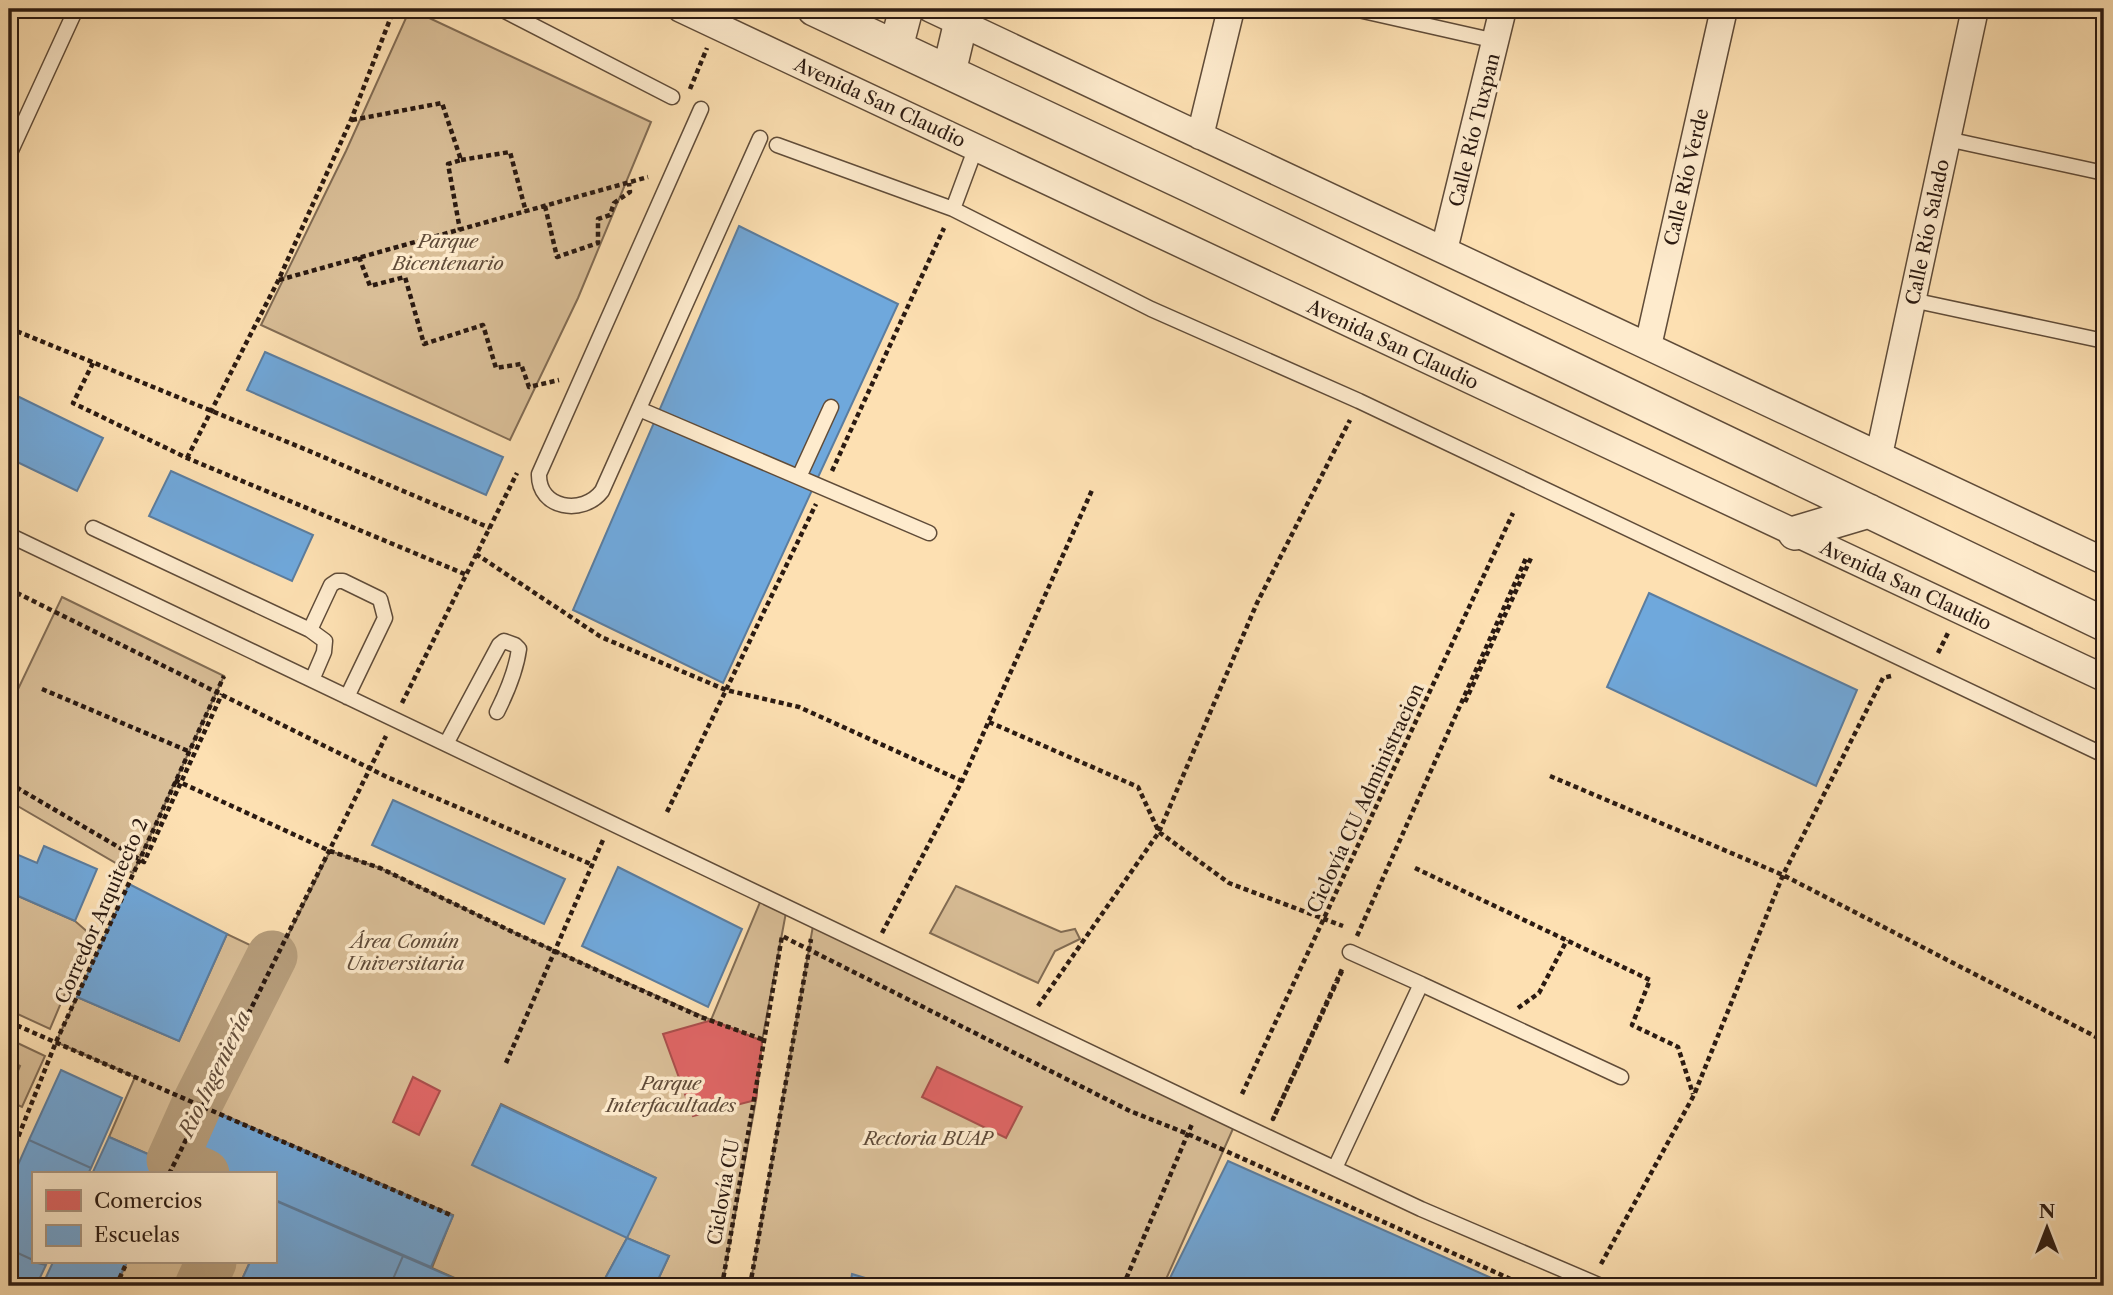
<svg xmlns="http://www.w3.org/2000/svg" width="2113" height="1295" font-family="'Libre Caslon Text',serif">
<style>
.green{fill:#d9be97;stroke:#826c54;stroke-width:2;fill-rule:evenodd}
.shops{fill:#e06666;stroke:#aa4f4c;stroke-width:2}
.schools{fill:#6fa8dc;stroke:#5b7d9f;stroke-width:2}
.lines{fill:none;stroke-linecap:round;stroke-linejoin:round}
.river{stroke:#b69d7b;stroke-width:51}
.service-casing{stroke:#604c39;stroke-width:17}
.minor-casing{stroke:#604c39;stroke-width:29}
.tertiary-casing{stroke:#604c39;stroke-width:36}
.path{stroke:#2b1a11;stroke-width:4.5;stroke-dasharray:5 3.5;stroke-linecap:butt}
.service{stroke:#feebcd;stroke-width:14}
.minor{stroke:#feebcd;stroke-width:26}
.tertiary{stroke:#feebcd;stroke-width:33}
.labels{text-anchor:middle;stroke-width:7;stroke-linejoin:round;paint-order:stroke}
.street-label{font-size:19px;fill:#2b1a11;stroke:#feebcd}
.park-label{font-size:19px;font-style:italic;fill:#5f4b39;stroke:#feebcd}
.water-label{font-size:21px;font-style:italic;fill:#634e3b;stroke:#feebcd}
</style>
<rect width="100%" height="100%" fill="#fde0b2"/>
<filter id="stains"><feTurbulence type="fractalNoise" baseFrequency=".00286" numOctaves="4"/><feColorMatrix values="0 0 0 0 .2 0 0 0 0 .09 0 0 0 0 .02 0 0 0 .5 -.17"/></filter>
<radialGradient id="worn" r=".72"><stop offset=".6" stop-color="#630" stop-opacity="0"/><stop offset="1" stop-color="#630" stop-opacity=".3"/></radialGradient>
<path class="green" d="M410,9L651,122L578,298L510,440L261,325L346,151Z
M62,597L224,676L133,873L9,801V708Z
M330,851L380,868L517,934L711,1020L763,895L787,907L762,1041L756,1100L722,1286H655L669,1256L627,1238L601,1286H473L432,1268L453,1215L203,1106L178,1158L215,1174H169L173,1165L109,1137L135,1077L56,1042L77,997L179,1041L227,934L277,958ZM501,1104L656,1178L473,1164Z
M956,886L1061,932L1075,929L1080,939L1055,951L1038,983L930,933Z
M9,892L75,921L90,934L50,1029L9,1010Z
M814,920L1236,1122L1163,1286H750Z
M9,1039L45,1056L22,1107L9,1101V1084L12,1085L20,1066L9,1060Z
M127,1262H250L239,1286H116Z"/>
<path class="shops" d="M712,1020L762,1041L756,1100L693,1116L663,1034Z
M937,1067L1022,1107L1006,1138L922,1097Z
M413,1077L440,1091L419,1135L393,1122Z"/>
<path class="schools" d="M739,226L898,304L723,683L573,610Z
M265,352L503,457L486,495L247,390Z
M9,392L103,438L77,491L9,458Z
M171,471L313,535L292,581L149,516Z
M1649,593L1857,690L1816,786L1607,687Z
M393,800L565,879L544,924L372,845Z
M44,846L97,869L75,921L9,892V851L37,863Z
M618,867L742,929L708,1007L582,946Z
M129,884L227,934L179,1041L77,997Z
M61,1070L122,1098L91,1168L29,1140Z
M501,1105L656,1178L627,1238L472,1165Z
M202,1106L453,1216L431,1267L275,1200V1174H215L178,1158Z
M9,1109L16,1112L9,1131Z
M109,1137L173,1165L169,1174H92Z
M29,1140L91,1168L88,1174H33V1260L9,1249V1185Z
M1228,1161L1496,1280L1493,1286H1166Z
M276,1201L403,1256L390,1286H239L250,1262H275Z
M627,1238L669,1256L655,1286H601Z
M9,1249L33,1260V1262L46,1265L36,1286H9Z
M403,1256L472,1286H390Z
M53,1262H127L115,1286H42Z
M852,1274L892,1286H850Z"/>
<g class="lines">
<path class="river" d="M204,1174L172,1160L197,1104L272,956
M200,1286L211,1262"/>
<g class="service-casing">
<path id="service" d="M501,9L672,97
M1354,9L1496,41
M701,109L539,474C538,509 583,516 602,491L760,138
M1947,139L2104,173
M777,145L953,209L1151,309L1359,401L2104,755
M9,155L76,9
M953,209L976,147
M1912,300L2104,341
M639,409L929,533
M799,477L831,407
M93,528L310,630L331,585L337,581H343L380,599L385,618L347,697
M9,535L1236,1122L1421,1209L1601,1286
M310,630L325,641L324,652L312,680
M446,744L499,645L504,641L515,645L519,649C516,671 507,692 497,712
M1350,952L1421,984
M1335,1168L1421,984L1621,1077"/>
</g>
<g class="minor-casing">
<path id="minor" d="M681,9L2104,678
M931,9L2104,561
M1200,136L1231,9
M1444,250L1503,9
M1648,346L1724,9
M1879,455L1975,9"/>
</g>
<g class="tertiary-casing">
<path id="tertiary" d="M814,9L1191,186L2104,624
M896,47L906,9
M949,72L964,9
M1795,533L1869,511"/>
</g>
<path class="path" d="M690,89L707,48
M352,120L442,103L461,160L448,164L460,230
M461,160L510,152L526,212
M545,206L557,257L598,243V219L610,215L614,203L630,192L629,183
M359,257L370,286L405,277L424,344L483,325L496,368L521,364L529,387L559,380
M279,280L648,177
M9,328L307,450L490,528
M93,363L73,403L187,458L467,575
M187,458L278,281L351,120L394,9
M832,471L944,228
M476,554L601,637L726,690L799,707L962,781
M9,589L387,777L593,865
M1938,653L1948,633
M42,689L188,751
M1465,702L1531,558
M402,703L517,473
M989,722L1138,787L1159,832L1229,883L1343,926
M1550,776L1783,875L2104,1041
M175,780L330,851L380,868L517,934L701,1017L764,1040
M9,783L144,862L222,694
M667,812L816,504
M1415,868L1650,980L1632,1025L1678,1047L1693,1094
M882,933L962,781L1093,488
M1357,936L1527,556
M1342,971L1273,1119L1342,969
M1038,1006L1159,832L1257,603L1350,420
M1518,1008L1539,993L1567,940
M9,1022L453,1216
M506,1063L603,840
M1242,1094L1513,513
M9,1160L56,1042L224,676
M169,1174L386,736
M1601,1264L1694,1095L1783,875L1883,678L1891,676
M116,1286L127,1262
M722,1286L782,936L1130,1111L1188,1134L1526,1286
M750,1286L811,939
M1123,1286L1192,1124"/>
<use href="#service" class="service"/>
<use href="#minor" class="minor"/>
<use href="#tertiary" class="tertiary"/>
</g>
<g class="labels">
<g class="street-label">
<text transform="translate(880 102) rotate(25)" y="7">Avenida San Claudio</text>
<text transform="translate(1474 130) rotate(-76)" y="7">Calle Río Tuxpan</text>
<text transform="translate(1686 177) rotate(-77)" y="7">Calle Río Verde</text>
<text transform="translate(1927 232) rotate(-78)" y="7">Calle Río Salado</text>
<text transform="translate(1393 344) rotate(25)" y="7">Avenida San Claudio</text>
<text transform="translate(1906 585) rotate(25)" y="7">Avenida San Claudio</text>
<text transform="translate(1365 798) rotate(-65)" y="7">Ciclovía CU Administracion</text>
<text transform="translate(101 911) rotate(-66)" y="7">Corredor Arquitecto 2</text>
<text transform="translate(723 1192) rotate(-80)" y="7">Ciclovía CU</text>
</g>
<g class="park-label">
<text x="448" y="248">Parque<tspan x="448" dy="22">Bicentenario</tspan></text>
<text x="405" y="948">Área Común<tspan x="405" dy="22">Universitaria</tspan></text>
<text x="671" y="1090">Parque<tspan x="671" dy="22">Interfacultades</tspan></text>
<text x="928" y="1145">Rectoria BUAP</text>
</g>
<g class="water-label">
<text transform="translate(215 1074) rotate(-64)" y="7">Rio Ingeniería</text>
</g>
</g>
<rect width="2113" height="1295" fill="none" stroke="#fde0b2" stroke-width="35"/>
<rect x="10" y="10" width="2092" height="1274" fill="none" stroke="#2b1a11" stroke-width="3.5"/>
<rect x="18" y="18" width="2078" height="1260" fill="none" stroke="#2b1a11" stroke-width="2"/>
<rect x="32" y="1172" width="245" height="91" fill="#feebcd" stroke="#aa9782" stroke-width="2"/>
<rect x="46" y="1190" width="35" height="21" fill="#e06666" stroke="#aa9782" stroke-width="2"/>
<text x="94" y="1208" font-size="21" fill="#2b1a11">Comercios</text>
<rect x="46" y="1225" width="35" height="21" fill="#6fa8dc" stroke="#aa9782" stroke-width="2"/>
<text x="94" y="1242" font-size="21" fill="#2b1a11">Escuelas</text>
<g transform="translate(2047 1228)" stroke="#feebcd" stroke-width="5" paint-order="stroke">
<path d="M0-5L12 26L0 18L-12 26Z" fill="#2b1a11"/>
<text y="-10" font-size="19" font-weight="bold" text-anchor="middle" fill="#2b1a11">N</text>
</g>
<rect width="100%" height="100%" filter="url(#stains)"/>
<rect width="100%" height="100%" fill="url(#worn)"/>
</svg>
